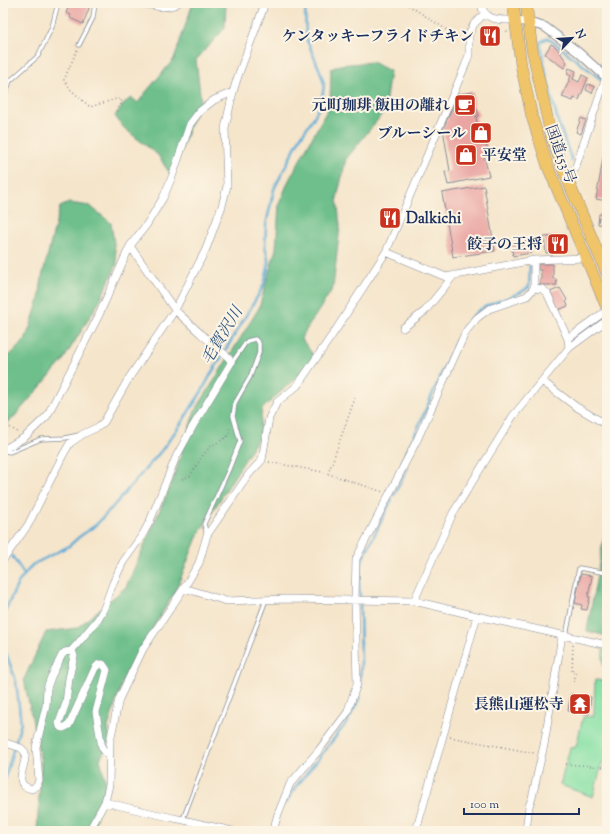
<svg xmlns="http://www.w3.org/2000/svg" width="610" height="834" font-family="'Sorts Mill Goudy','Noto Serif JP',serif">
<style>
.green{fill:#88e1a6;stroke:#528882}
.forest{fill:#6ebf8b;stroke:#447774}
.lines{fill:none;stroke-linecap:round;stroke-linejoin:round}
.stream{stroke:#5bacd6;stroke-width:2.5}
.building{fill:#eaa5a2}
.service-casing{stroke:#888a94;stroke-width:5}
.minor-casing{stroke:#888a94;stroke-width:8}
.tertiary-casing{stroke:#888a94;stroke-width:10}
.trunk-casing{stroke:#888a94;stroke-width:12}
.path{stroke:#888a94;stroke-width:1.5;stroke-dasharray:1 3;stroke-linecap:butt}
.service{stroke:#fff;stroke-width:3.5}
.minor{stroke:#fff;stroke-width:7}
.tertiary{stroke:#fff;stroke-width:8}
.trunk{stroke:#f0c469;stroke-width:11}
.labels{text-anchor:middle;stroke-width:4;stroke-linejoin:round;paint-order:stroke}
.poi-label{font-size:15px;font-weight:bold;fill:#1b2f5e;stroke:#fcf5e5;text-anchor:end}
.street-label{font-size:15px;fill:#1b2f5e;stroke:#fcf5e5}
.water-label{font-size:16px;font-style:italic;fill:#2e5482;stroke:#fcf5e5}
</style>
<rect width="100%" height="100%" fill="#fcf5e5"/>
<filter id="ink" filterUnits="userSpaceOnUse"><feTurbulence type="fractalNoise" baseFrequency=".025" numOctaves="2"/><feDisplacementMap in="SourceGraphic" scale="8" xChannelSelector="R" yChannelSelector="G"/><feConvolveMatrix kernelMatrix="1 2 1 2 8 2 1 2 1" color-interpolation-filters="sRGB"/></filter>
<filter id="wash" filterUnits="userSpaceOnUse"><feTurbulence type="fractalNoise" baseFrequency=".012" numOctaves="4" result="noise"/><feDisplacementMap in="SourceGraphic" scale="16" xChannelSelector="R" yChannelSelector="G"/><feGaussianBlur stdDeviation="0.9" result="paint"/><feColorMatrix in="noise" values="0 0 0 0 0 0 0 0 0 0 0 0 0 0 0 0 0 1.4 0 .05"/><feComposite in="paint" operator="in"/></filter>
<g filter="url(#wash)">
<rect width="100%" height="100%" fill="#f5e5cb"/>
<path class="green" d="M603,650H607V755L602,764L593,797L560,785L570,748L576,747L583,717L594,716L595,680L607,681V667L603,666Z"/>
<path class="forest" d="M193,3H226L225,28L196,60L201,102L190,124L172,177L158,155L124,128L115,116L125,102L132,98L138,103L146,92L174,59Z
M372,62L390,71L384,112L346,159L337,198L340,226L333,288L301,338L316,359L262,409L259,437L198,535L175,592L129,667L122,683L108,727L110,741L100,759L106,783L93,831H37L41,763L24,679L46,632L77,628L126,587L173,480L194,413L259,308L276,249L279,204L289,180L330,105L331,69L340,65Z
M69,203L90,206L111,223L117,264L99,302L62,362L14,417L3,427V358L11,354L25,340L30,327L39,300L42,277L60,207Z
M607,519V636L587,631Z"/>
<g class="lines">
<path class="stream" d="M604,73L607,66
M572,161L558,122L548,82L540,42L548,38L602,80L603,77
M402,461C417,432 429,402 442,372C452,351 459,328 477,312C491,300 514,299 529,287L530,266
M394,495L408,467
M3,548L4,549
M12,556L24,574
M360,597L359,579L363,558L392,499
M3,616L18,583L32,565L69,546L79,537L96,525L110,510L162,450L180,425L202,391L211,374L259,294L264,284L268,268V258L265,247L266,225L274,189L300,138L314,117L321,103L323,92L324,84L320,71L306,38L305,3
M3,645L16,681L21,723L3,785
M286,803L295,788L348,721L359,699L360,690L361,661L360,605"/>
</g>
<g id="blocks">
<path class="building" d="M70,3H91L83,24L70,18L71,15L66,13Z
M495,31L497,42L485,44L483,32Z
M551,44L556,47L567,62L564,68L545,54Z
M569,68L576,71L573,79L579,82L582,75L588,78L579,100L574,98L573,101L562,97L571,76L567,74Z
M588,84L595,87L592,93L586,90Z
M473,92L474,109H477L479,116H476L477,124H479L480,129H485L487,149L488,148L489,155L484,156L489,176L454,183V184L448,185L445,172L450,171L443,129L458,94Z
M581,118L586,120L581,134L576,132Z
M604,153L607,154V201L596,199Z
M484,186L495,251L453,257L442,193Z
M389,211L397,214L392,225L384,221Z
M599,214H607V225L598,224Z
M566,236V251L546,253L544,237Z
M529,240L531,253L513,256L511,244Z
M538,264H553V279H556L557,285H540V280H541V270H538Z
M560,288L567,300L566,301L568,306L558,310L550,292Z
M581,574L592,576L588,597H590L587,610L581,609L582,605L575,603Z
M571,694L591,697L589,714L568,711Z"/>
</g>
</g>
<g filter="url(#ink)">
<use href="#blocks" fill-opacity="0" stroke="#888a94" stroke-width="1"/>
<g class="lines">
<g class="service-casing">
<path id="service" d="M79,45L93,18L95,3
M3,101L10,81L38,56L52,27L58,3
M4,451L10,452L41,439L65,438L79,435
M207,535L204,524L229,469L240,441L233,416L235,403L250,377L259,353V343L255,339L247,341L231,364
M566,636L579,568L607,573
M183,819L266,600"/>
</g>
<g class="minor-casing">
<path id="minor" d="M141,3C154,6 166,10 178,3
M481,3C483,21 500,20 514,20
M565,174L575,169L607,74
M130,246L147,224L163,198L172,177L190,124L200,111L214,100L233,92
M386,252L446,277L534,260L586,258
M534,288L542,289L547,293L568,339L569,348
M403,328L425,311L454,275
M568,339L607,310
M542,381L575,406L602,422L606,416L607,417
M3,450L25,437L47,416L98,317L130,246L175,310L201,334L229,358L231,363L193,426L176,457L150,521L143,534L123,562L113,583L104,608L98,619L79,642L71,651L65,652L62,655L51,677L47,688L46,706L36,747L39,780L37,785L32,789C10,785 28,765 25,752L21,748L3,742
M3,560L28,525L63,455L70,443L83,434L98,427L104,422L129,378L175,310L206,249L222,206L227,186L225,128L233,92L238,76L263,9L264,3
M184,588L226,601L287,599L414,601L477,616L607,645
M414,601L453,513L513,416L569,348L603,323
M71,651L73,653L74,656L69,678L66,703L59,723L60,727L63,728L69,725L95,668L99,664H103L107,670L96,712L102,748L109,756
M105,802C147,813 190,821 232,831
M89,831L105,802L109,785L110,741L119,699L143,649L184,588L199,563L207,535L249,474L262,460L269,418L277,402L297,386L337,328L386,252L465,66L469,55V34L474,24L485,13
M273,831L278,814L290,784L319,750L347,713L357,684L355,599L356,559L417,440L466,331L477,318L489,309L527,296L534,288V260
M416,831L477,616
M526,831L529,806L532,798L544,745L562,635"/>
</g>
<g class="tertiary-casing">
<path id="tertiary" d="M514,20L527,22L545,27L578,52L607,78"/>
</g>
<g class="trunk-casing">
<path id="trunk" d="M513,3L521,65L532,117L548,167L607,308
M526,3L532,49L551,135L561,164L607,274"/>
</g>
<path class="path" d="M370,3V5
M405,3L461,39
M503,30H506L507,32
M77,50L64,80L71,90L90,107L116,99H121L122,103L115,113
M3,423L19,433
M269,462L323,472L383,492
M328,474L355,398
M182,479L190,476L203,455L210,447L227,437L230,432L229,426
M573,645L572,672H576L574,682
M450,737L534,753
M566,764L604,767L607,760"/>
<use href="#service" class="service"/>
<use href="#minor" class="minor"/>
<use href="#tertiary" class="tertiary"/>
<use href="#trunk" class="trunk"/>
</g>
</g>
<defs>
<g id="restaurant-square" transform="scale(1.15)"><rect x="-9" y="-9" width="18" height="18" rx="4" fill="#c8321e" stroke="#fcf5e5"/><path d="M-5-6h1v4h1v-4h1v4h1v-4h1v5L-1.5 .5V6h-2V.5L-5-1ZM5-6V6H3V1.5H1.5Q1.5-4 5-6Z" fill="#fff"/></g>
<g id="cafe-square" transform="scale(1.15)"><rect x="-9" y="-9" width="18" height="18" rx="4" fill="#c8321e" stroke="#fcf5e5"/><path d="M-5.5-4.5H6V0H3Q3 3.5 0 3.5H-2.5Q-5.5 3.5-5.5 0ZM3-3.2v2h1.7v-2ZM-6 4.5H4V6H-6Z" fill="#fff"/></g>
<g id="shop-square" transform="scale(1.15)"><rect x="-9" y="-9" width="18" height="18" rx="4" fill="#c8321e" stroke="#fcf5e5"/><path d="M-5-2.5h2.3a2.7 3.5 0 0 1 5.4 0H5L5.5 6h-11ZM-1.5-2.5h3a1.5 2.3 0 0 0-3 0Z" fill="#fff"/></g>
<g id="temple-square" transform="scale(1.15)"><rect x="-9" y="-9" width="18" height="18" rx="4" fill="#c8321e" stroke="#fcf5e5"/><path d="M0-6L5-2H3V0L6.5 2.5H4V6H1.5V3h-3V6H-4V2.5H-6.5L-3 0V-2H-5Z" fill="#fff"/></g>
</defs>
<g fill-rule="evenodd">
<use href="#restaurant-square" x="490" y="36"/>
<use href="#cafe-square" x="465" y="105"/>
<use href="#shop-square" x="481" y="133"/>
<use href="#shop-square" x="466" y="155"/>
<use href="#restaurant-square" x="390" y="218"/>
<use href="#restaurant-square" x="558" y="244"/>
<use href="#temple-square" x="580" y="704"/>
</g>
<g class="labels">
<g class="poi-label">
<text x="474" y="41">ケンタッキーフライドチキン</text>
<text x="450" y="110">元町珈琲 飯田の離れ</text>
<text x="466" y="138">ブルーシール</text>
<text x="482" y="160" text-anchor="start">平安堂</text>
<text x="406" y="223" text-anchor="start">Dalkichi</text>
<text x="542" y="249">餃子の王将</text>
<text x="564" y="709">長熊山運松寺</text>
</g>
<g class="street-label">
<text transform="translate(561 154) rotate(70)" y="5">国道153号</text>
</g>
<g class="water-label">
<text transform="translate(221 335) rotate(-59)" y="6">毛賀沢川</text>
</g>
</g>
<rect width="610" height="834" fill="none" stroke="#fcf5e5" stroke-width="16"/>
<g transform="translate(572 38) rotate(65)" stroke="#fcf5e5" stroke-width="3" paint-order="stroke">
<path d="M0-3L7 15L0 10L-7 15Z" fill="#1b2f5e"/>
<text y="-6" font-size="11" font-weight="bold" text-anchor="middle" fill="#1b2f5e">N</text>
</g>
<path d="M464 808v6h115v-6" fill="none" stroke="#1b2f5e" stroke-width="2"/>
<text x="470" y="808" font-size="12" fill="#1b2f5e" stroke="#fcf5e5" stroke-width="3" paint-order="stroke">100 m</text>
</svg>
